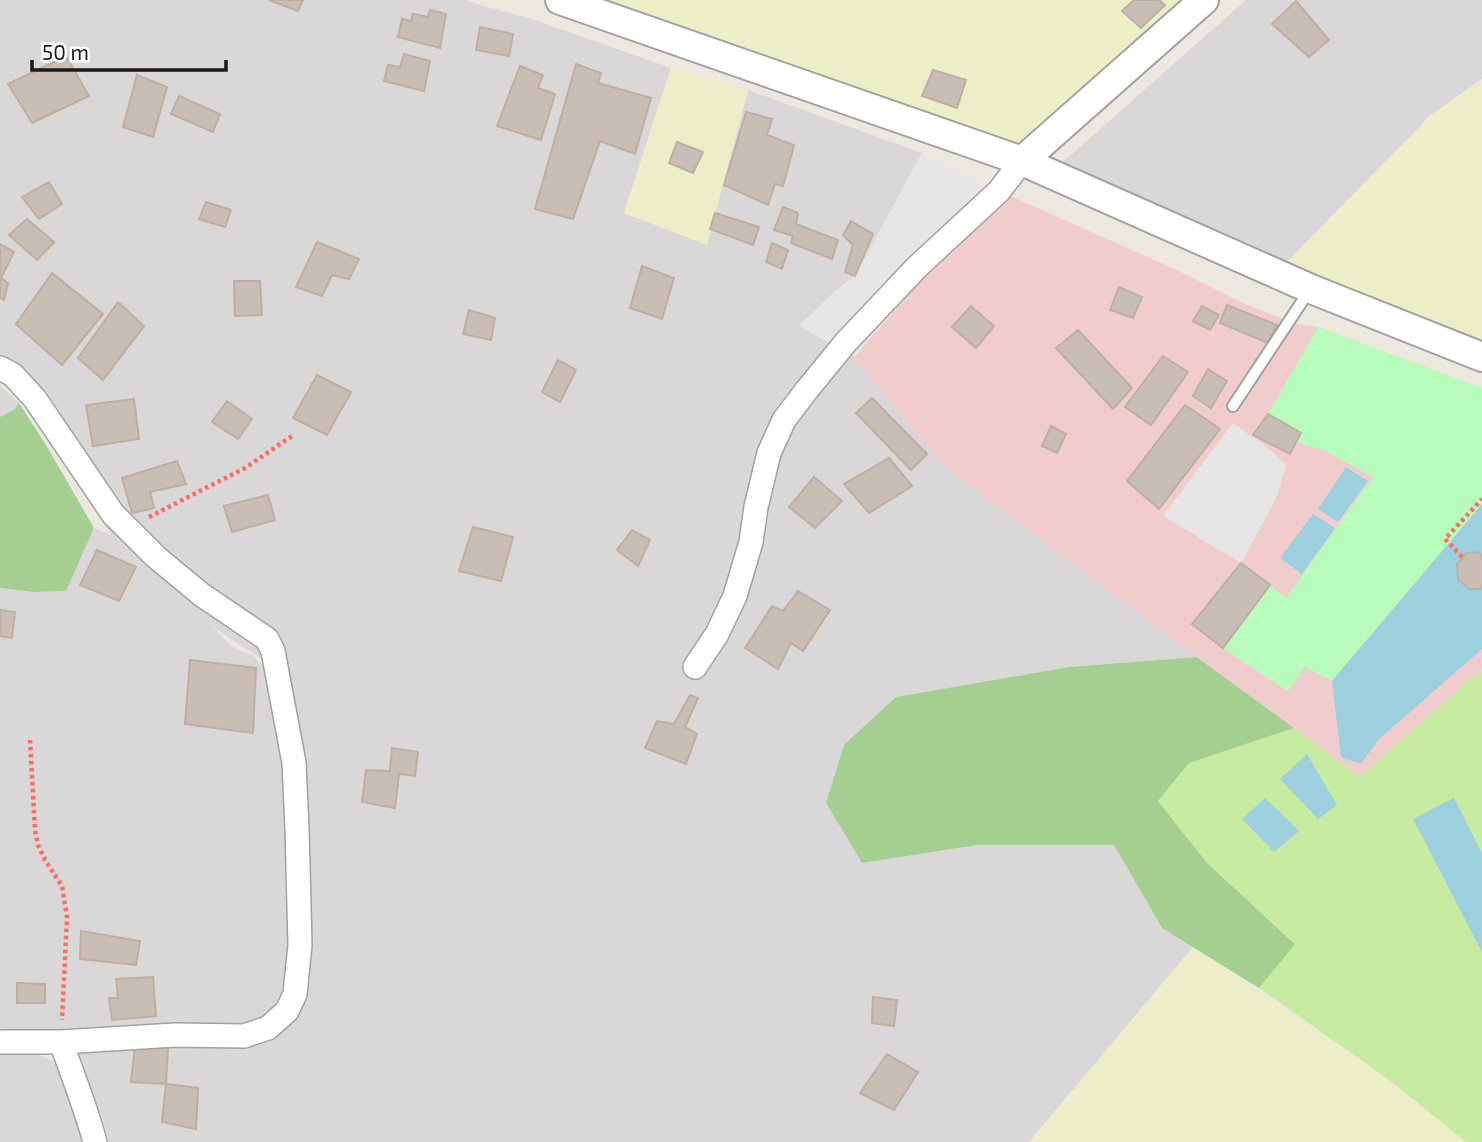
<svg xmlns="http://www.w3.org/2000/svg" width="1482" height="1142" font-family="'Exo 2',sans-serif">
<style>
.residential{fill:#d9d7d7;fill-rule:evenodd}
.commercial{fill:#f0cdcc}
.farmland{fill:#eceec8}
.grass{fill:#c7eba1}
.forest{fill:#a4cf91}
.park{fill:#b7fcbb}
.parking{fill:#e6e6e6}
.water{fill:#9cd0de}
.building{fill:#c9beb5;stroke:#bfaea1;stroke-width:2}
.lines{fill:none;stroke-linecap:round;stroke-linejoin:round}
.service-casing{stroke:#a1a1a1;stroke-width:14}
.minor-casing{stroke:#a1a1a1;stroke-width:26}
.tertiary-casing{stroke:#a1a1a1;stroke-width:32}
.path{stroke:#ff6b5e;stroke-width:4.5;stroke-dasharray:3.5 3.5;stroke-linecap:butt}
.service{stroke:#fff;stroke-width:10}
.minor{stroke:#fff;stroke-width:23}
.tertiary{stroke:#fff;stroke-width:28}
</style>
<rect width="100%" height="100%" fill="#ede8df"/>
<path class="residential" d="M0,0H467L480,5L532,19L671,68L624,213L707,244L748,90L922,153L855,276L833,293L800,326L854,357L943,465L1197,657L1069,667L896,697L844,746L826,803L862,863L977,845H1114L1162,928L1193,947L1029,1142H109L103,1118L81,1079L99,1142H0V1039L24,1049L8,1029L0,1028V588L33,592L66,591L94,528L111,535L77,483L88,479L42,389L0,356ZM210,625L263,660L281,693L254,656L233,647ZM27,1050L62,1051L75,1071Z
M1246,0H1482V79L1428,117L1279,289L1055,169Z
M0,386L19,403L15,409L0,417Z"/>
<path class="commercial" d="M999,191L1175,269L1243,303L1293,323L1318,327L1482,388V669L1377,762L1359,776L1161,630L943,465L854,357Z"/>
<path class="farmland" d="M554,0H1197L1022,160Z
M671,68L748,90L707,245L624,213Z
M1482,79V341L1276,273L1429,117Z
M1193,947L1388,1079L1466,1142H1029Z"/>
<path class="grass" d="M1482,669V1142H1466L1388,1079L1259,988L1295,943L1207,863L1158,801L1189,763L1294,728L1359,776L1377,762Z"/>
<path class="forest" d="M19,403L46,445L94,528L66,591L33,592L0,588V417L15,409Z
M1197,657L1294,728L1189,763L1158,801L1207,863L1295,944L1259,988L1162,928L1114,845H977L862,863L826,803L844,745L896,697L1069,667Z"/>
<path class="park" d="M1318,327L1482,388V504L1332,681L1305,667L1288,691L1223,648L1270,585L1286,598L1373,477L1325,451L1296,442L1300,433L1268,414Z"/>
<path class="parking" d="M922,153L999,191L854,357L799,326L830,296L855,276Z
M1233,423L1268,448L1286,465L1276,499L1241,563L1163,516Z"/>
<path class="water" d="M1346,467L1368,481L1338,522L1318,509Z
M1482,504V649L1379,739L1361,764L1341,757L1332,681Z
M1313,514L1335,528L1302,574L1280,558Z
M1307,754L1337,805L1318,819L1280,779Z
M1265,798L1299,831L1274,852L1242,819Z
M1454,798L1482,853V952L1413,819Z"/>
<path class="building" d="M269,0H303L298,11Z
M1134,0H1159L1165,5L1141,28L1122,11Z
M1296,1L1329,40L1309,57L1272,24Z
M430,10L446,14L440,48L398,37L402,19L411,21L413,14L428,17Z
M480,27L513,34L509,56L476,50Z
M404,54L430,61L424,91L384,81L388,65L400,67Z
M66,56L89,96L32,123L8,84Z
M576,64L601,73L598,83L651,98L635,154L600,141L573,219L535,209Z
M520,66L543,75L538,88L555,94L541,140L497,126Z
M933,70L966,80L957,108L922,96Z
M137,75L167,87L153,137L123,127Z
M179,96L220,114L213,132L171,114Z
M746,112L772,119L767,135L794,145L783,186L775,184L768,205L724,185Z
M677,142L703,152L693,173L669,163Z
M49,182L62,204L39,219L22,197Z
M206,202L231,210L225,227L199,219Z
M783,207L798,213L796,224L838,240L832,259L791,243L793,236L774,230Z
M715,213L759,227L753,245L710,229Z
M27,219L54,242L37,260L9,235Z
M851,221L873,234L855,276L845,272L853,245L843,235Z
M317,242L359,259L349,279L332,275L322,296L296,287Z
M772,243L788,250L782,269L766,262Z
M0,244L14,252L1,278L8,283L4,300L0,298Z
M642,266L674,278L662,319L630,308Z
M52,273L103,314L62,365L16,324Z
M234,281H260L262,315L235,316Z
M1119,287L1142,297L1133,318L1110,310Z
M118,302L144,326L103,380L78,358Z
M1227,305L1277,325L1268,343L1220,323Z
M971,306L994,326L976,348L952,327Z
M1202,306L1219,315L1210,330L1193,321Z
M469,310L495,318L491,340L463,334Z
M1078,330L1132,388L1113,409L1056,348Z
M1163,356L1188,372L1151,425L1125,407Z
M558,360L576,370L560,402L542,392Z
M1208,369L1227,381L1211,408L1193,396Z
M317,375L351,392L327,435L293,418Z
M872,398L927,454L911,470L856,413Z
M134,399L139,439L93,446L86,405Z
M227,401L252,419L238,439L212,422Z
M1185,405L1220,429L1159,509L1127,481Z
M1268,414L1301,433L1290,454L1253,435Z
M1051,426L1066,434L1057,453L1042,446Z
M889,458L912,486L869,513L844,484Z
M177,461L186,484L150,492L154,508L132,513L122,478Z
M814,477L842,501L815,528L789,507Z
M268,495L275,520L232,532L224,506Z
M473,527L513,537L501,581L459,571Z
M632,530L650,540L638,566L617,550Z
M97,550L136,567L119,601L80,585Z
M1477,552L1482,555V589H1469L1458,579L1457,564L1467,553Z
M1241,563L1270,585L1223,648L1192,624Z
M798,591L830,610L803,651L791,643L778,669L745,648L772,606L783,611Z
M0,610L15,612L12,638L0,636Z
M190,660L256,668L253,733L185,724Z
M690,695L698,698L685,727L697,734L686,764L645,748L657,721L674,724Z
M392,748L418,752L415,776L399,774L395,808L362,802L366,770L390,771Z
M81,931L140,941L136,965L80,959Z
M153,977L156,1016L112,1020L109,998H118L116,979Z
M17,983L45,984V1003H17Z
M873,997L897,1000L894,1026L872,1023Z
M135,1046L168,1047L166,1084L131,1082Z
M887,1054L918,1072L894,1110L860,1093Z
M166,1084L198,1088L196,1129L162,1122Z"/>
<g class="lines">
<g class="service-casing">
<path id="service" d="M1233,406L1309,291"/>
</g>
<g class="minor-casing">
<path id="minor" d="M0,368L13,375L35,399L113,514L156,557L202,595L267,639L273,651L294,763L297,828L300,945L295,994L287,1011L268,1028L244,1036L175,1035L61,1042H0
M695,667L717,634L735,596L751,542L756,507L769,453L784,420L806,391L846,342L917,267L999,191L1022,161
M61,1042C73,1076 86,1108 95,1142"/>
</g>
<g class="tertiary-casing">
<path id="tertiary" d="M560,0L1022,161L1311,289L1482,357
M1022,161L1204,0"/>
</g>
<path class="path" d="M149,517L245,468L292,436
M1462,557L1445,539L1482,499
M30,740L35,830L38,845L45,860L62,886L67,917L62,1020"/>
<use href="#service" class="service"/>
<use href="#minor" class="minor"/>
<use href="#tertiary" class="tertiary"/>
</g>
<path d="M32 60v10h194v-10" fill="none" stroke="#1a1a1a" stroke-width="3.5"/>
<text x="42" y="60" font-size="21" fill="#1a1a1a" stroke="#ffffff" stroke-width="5" paint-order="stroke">50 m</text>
</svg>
